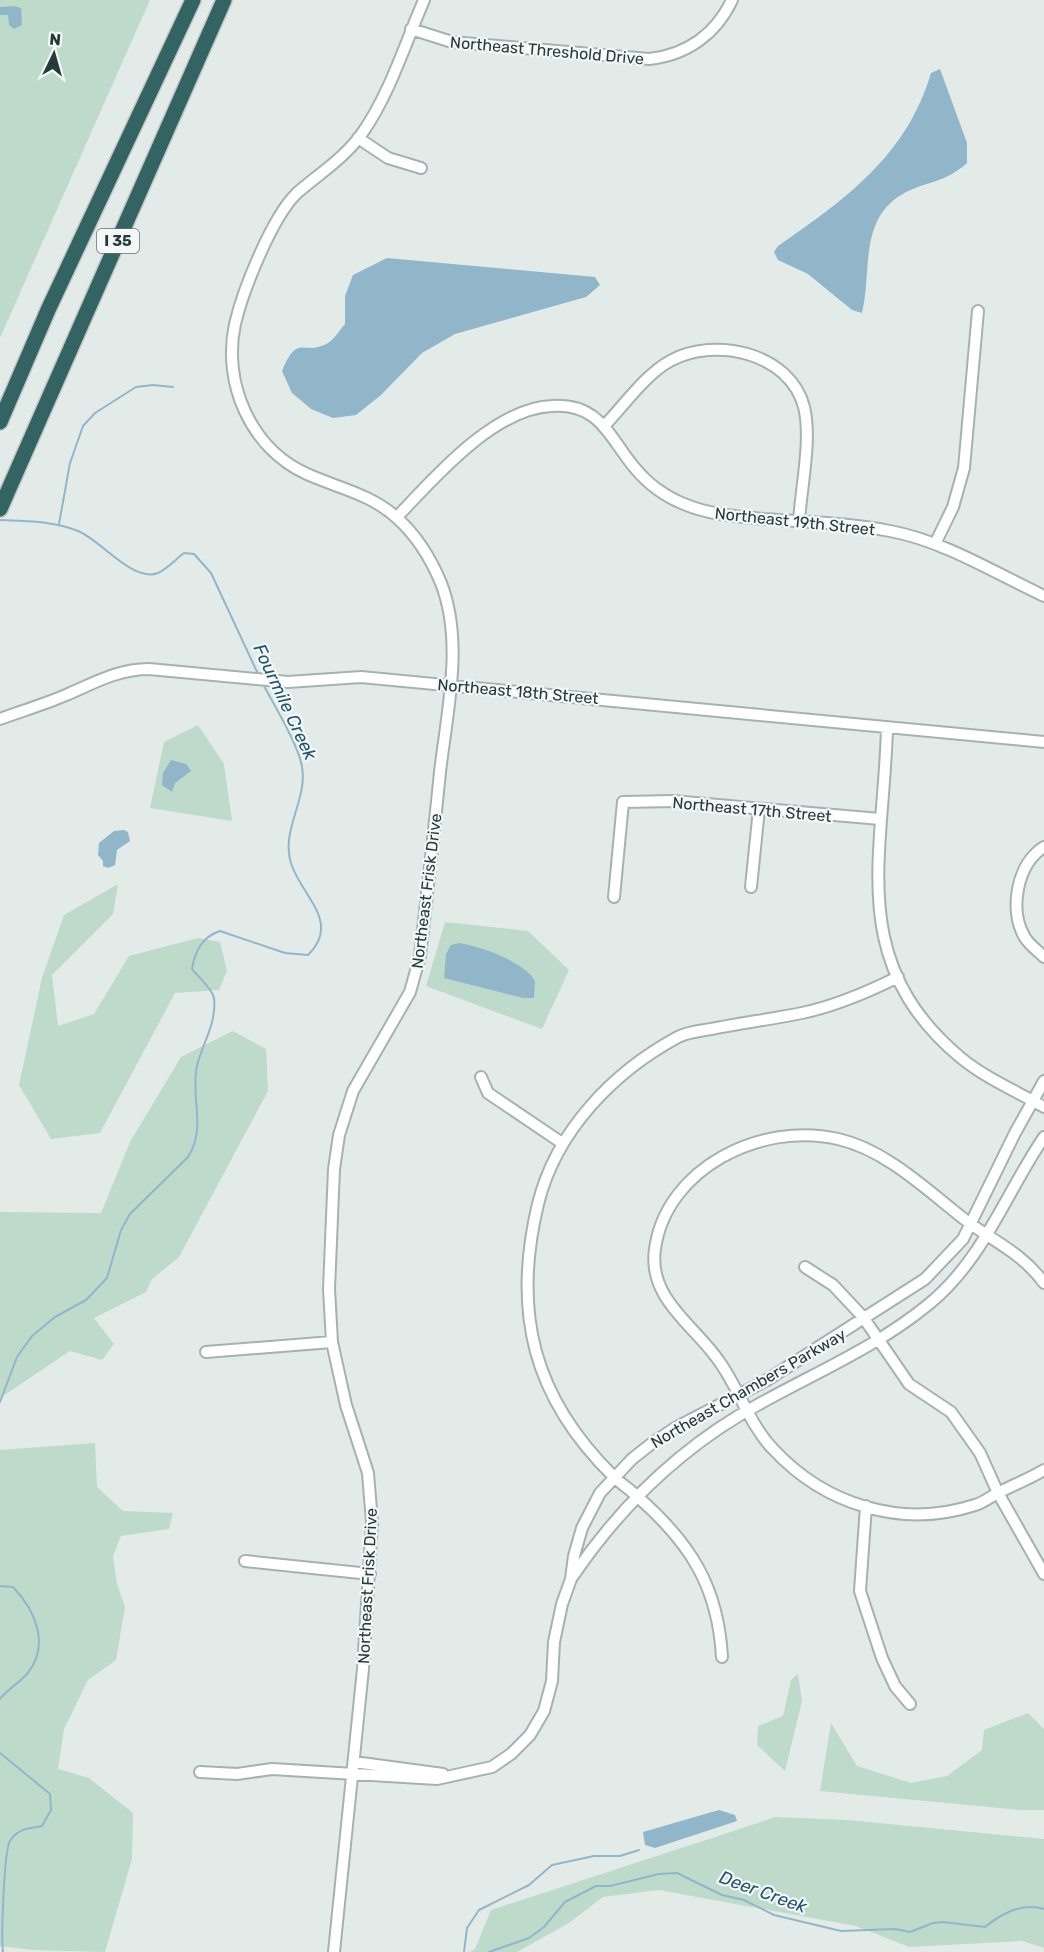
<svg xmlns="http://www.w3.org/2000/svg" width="1044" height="1952" font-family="Rubik,sans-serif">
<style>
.green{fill:#bedacb}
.water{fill:#91b6ca}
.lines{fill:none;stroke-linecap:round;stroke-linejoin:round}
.stream{stroke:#91b6ca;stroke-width:2}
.minor-casing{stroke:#a6b2b1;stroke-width:14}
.highway-casing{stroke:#c2c8c8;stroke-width:18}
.minor{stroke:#fff;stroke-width:10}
.highway{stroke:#346363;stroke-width:15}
.labels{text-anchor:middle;stroke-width:4.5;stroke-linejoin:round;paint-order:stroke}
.shield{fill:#f3f8f6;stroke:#637372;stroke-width:1.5}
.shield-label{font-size:15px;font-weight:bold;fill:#253a39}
.street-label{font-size:16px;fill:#253a39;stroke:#f3f8f6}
.water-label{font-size:18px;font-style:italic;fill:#255470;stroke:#f3f8f6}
</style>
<rect width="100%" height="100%" fill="#e3ebe9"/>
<path class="green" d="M0,0H150L0,338Z
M198,725L224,764L232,821L150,808L164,742Z
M118,884L113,914L52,975L58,1026L94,1014L129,956L198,938L220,942L227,971L219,990L175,993L100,1133L51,1139L19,1085L42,978L64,915Z
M445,922L528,931L569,970L542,1029L426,986Z
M233,1031L266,1049L268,1091L179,1257L152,1279L146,1292L94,1318L114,1344L102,1360L70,1351L0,1398V1212L101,1213L130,1142L181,1057Z
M95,1443L97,1487L123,1511L173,1513L169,1529L121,1536L113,1556L117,1584L125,1607L116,1660L88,1680L64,1729L58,1769L89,1778L133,1813L132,1859L105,1952L32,1950L0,1946V1450Z
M798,1674L802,1701L785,1771L757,1745L758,1726L783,1716L791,1680Z
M1028,1713L1044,1729V1810H1021L820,1791L831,1723L857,1766L911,1783L947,1776L982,1750L984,1730Z
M776,1817L847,1820L1044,1839V1948L1022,1941L909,1947L856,1926L659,1890L603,1897L569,1923L517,1952H470L475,1949L491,1910Z"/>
<path class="water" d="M15,6L21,8L22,25L14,29L9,25L8,15H0V7Z
M940,69L967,143V163C944,184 924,181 901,195C859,221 872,271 862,313L852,310L808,274L778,260L774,252L778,246C845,200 907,155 931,73Z
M387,258L595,277L600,285L586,297L455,334L422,353L381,395L356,415L333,418L311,409L292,393L282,371C298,332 303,357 328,343C334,340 340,329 345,324V296L353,275Z
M171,760L186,764L191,771L175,783L172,792L162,785L163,773Z
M124,830L128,832L130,841L117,850L115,865L108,868L103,866V861L98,855L99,843L114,831Z
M459,943C480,946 525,962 535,981L534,998H523L444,978L446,954L451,945Z
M719,1810L735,1815L737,1821L655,1848L645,1845L643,1832Z"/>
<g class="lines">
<path class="stream" d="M0,520C27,521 53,521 78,531C101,540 133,583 158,573C167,569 176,559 184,553L194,554L211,573L259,676
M59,524L70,463L83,426L95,413L136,387L153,385L173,387
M0,1402L17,1357L32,1336L55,1317L86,1300L107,1278L121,1230L130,1214L188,1157C207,1128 190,1097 197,1066C202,1044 217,1023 214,998C212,988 198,977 192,969C195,951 202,937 220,931L285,953L308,955C341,923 303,897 292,866C279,831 308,801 302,767C299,746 274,705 263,684
M0,1586L13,1587C35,1610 51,1645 27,1674C19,1683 8,1689 0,1699
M0,1753L50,1794L51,1810L42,1826C29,1828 17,1829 10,1841C4,1850 1,1939 3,1952
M464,1952L467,1928L479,1910L529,1885L552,1865L594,1856H620L639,1850
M489,1952L529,1938L544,1927L565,1902L596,1886H610L659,1874L677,1873L722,1895L744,1900L774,1915L841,1931L895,1929L910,1932L933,1923L943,1922L985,1927C1002,1913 1022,1902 1044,1909"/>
<g class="minor-casing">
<path id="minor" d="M411,29L452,42L649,59C687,55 716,34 732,0
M358,138L388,158L421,168
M605,425C625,404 645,375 670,361C715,336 790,353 804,407C812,439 801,488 799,521
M397,517C434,478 494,408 552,406C600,403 609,437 634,467C647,483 664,496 684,504C710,515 736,516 764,519C806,522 849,523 890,531C944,541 995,573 1044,596
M935,544L953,507L964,468L978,311
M0,719C22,711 45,704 66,695C94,683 118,669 149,669L288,682L361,677L1044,742
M887,727C884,856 845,961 961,1058C987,1079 1016,1091 1044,1107
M1044,847C1017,864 1009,909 1024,936C1028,944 1038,951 1044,957
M751,887L759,809
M614,897L623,802L673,801L880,819
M481,1077L488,1093L562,1143
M805,1267L833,1285L863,1317L909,1384L951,1412L980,1453L998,1493L1044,1574
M1044,1283C1023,1254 995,1242 968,1222C929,1192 887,1150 838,1139C762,1121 666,1168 655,1249C648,1297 691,1323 716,1357C738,1385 748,1423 773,1449C825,1505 902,1529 975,1505C983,1503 990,1497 998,1493C1013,1485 1029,1479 1044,1470
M206,1352L332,1342
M866,1506L860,1591L882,1658L895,1686L910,1704
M245,1561L370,1574
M573,1576C622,1504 685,1444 761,1403C819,1371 878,1346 929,1304C983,1260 1006,1193 1044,1137
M722,1657C718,1587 691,1544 639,1498C631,1490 621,1484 613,1476C533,1397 512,1312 538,1204C556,1131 613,1072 678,1037C687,1032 700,1031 711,1029C741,1023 772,1019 802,1013C835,1006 868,992 898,977
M354,1762L443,1774
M200,1772L237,1774L272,1769L437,1779L492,1767L511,1754L530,1735L544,1711L552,1681L554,1642L562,1604L571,1579L574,1556L582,1528L600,1493L632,1459L651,1444L675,1428L767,1380L925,1279L963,1239L1015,1133L1044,1081
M334,1952L363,1669L372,1522L368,1473L346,1405L332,1342L329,1289L334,1169L339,1135L353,1091L410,992L420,956C427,894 434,833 440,772C447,711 464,642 441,583C431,559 416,535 397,518C371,494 338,488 307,474C251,449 222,383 235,324C243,290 272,217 297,193C320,173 345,158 363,132C390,93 405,44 424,0"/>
</g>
<g class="highway-casing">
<path id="highway" d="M0,422L48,310L193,0
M0,509L224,0"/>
</g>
<use href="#minor" class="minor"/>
<use href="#highway" class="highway"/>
</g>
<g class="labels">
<rect class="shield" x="97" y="229" width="42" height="24" rx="4.5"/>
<g class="shield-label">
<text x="118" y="246">I 35</text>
</g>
<g class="street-label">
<text transform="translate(547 50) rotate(5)" y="6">Northeast Threshold Drive</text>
<text transform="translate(795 521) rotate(6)" y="6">Northeast 19th Street</text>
<text transform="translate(518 691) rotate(5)" y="6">Northeast 18th Street</text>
<text transform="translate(752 809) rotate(5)" y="6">Northeast 17th Street</text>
<text transform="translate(426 891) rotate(-83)" y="6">Northeast Frisk Drive</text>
<text transform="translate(748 1388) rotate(-30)" y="6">Northeast Chambers Parkway</text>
<text transform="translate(367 1586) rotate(-87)" y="6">Northeast Frisk Drive</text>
</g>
<g class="water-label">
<text transform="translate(285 702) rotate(65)" y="6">Fourmile Creek</text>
<text transform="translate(763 1892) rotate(20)" y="6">Deer Creek</text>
</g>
</g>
<g transform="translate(54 54) rotate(5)" stroke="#f3f8f6" stroke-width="4.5" paint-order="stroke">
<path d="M0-4.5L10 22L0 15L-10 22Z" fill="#253a39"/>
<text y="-9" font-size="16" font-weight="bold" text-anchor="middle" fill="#253a39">N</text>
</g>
</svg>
